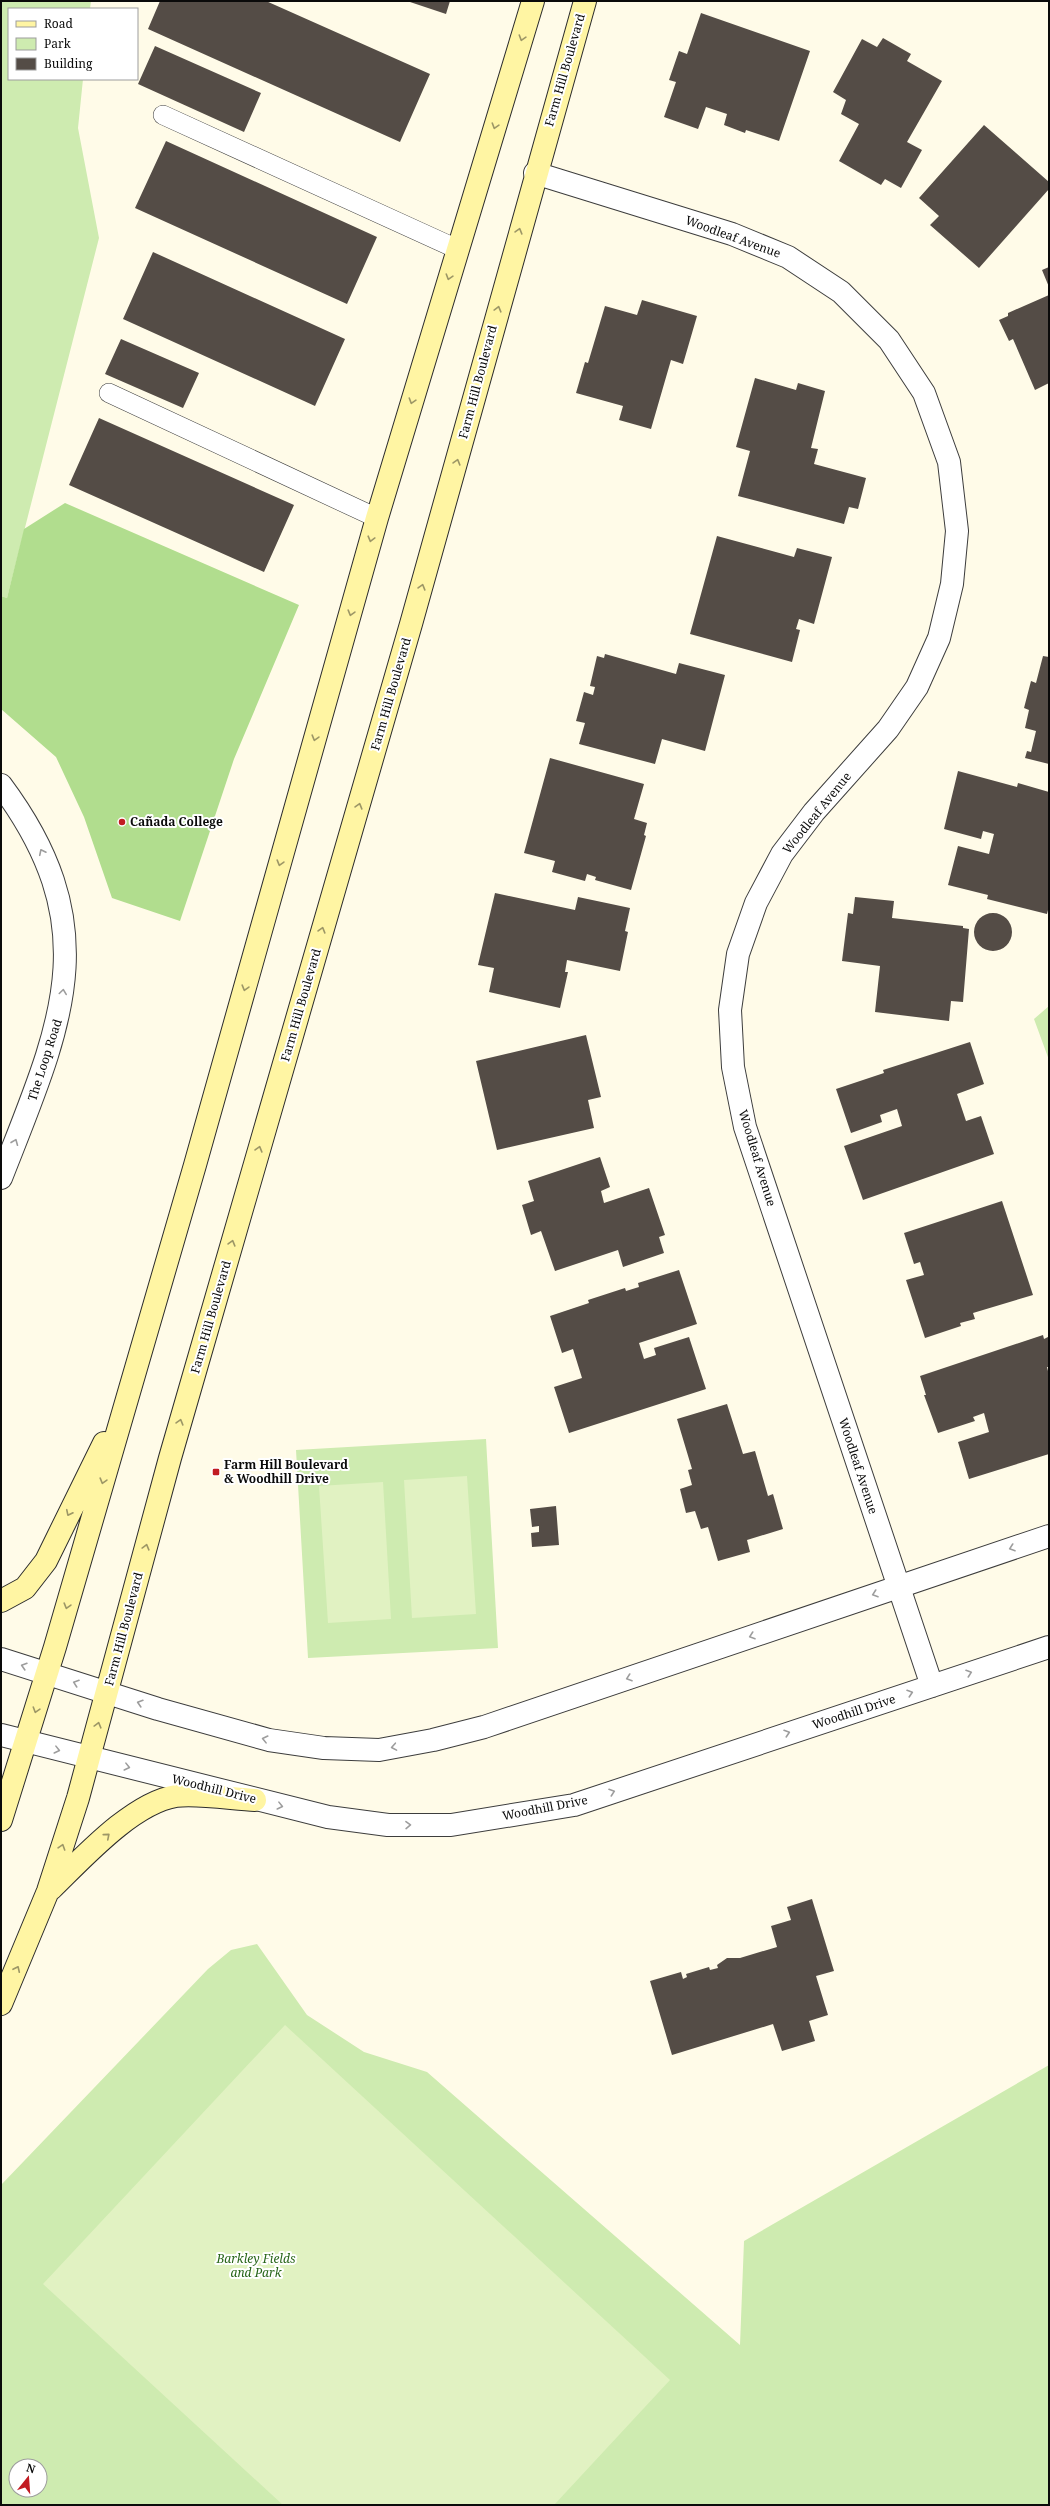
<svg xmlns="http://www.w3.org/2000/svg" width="1050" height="2506" font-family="'Noto Serif',serif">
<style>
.green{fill:#ceebb0;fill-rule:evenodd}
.forest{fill:#b1dd8e}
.pitch{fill:#e1f2c2}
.building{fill:#544c46}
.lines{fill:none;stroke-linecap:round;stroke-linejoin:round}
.service-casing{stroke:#3d3d3d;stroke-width:20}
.minor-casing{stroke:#3d3d3d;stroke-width:24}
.secondary-casing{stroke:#2c2c2c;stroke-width:24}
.service{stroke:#fff;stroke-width:19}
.minor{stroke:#fff;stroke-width:22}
.secondary{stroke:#fff5a3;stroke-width:22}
.oneway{stroke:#9d9766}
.oneway2{stroke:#9d9d9d}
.poi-dot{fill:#c21b22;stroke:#fff;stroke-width:1.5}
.labels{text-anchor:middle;stroke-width:4;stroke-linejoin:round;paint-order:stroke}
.street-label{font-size:12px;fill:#0a0a0a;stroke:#fff}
.poi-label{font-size:12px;font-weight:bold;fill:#0a0a0a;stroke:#fff;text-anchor:start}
.park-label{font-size:12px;font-style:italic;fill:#276518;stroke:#fff}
</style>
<rect width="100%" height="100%" fill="#fffbe8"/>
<path class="green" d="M1,1H91L90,9H9V79H83L78,128L99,238L7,598L1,596Z
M1049,1006V1060L1034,1019Z
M486,1439L498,1648L308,1658L296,1450Z
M257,1944L307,2015L364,2052L427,2072L740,2345L744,2241L1049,2065V2505H1V2185L208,1969L231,1950ZM16,2466H40V2490H16Z"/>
<path class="forest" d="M65,503L299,605L234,759L180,921L112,898L84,817L56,757L1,709V596L7,598L24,529Z"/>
<path class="pitch" d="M467,1476L476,1614L412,1618L404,1480Z
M383,1482L391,1619L328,1623L319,1486Z
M285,2025L670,2380L554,2505H283L43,2284Z"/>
<path class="building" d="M160,1H266L430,74L400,142L148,29Z
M407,1H450L446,14Z
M701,13L810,51L779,141L746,130L745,133L724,125L727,114L706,107L698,129L664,117L676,82L669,80L679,51L687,54Z
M883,38L911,54L907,61L942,81L907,142L922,150L901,188L885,179L881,185L839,161L859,124L841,114L846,100L833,92L862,39L877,47Z
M155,46L261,93L244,132L138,84Z
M984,125L1049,182V189L979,268L930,225L939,216L919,198Z
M166,141L377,237L347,304L135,208Z
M153,252L345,339L315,406L123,319Z
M1049,267V287L1042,270Z
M1049,295V383L1035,390L1013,339L1009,341L999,320L1008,316V313Z
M642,300L697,316L683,364L671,360L651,429L619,420L623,406L576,393L585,362L588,363L605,306L637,315Z
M121,339L199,373L183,408L105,374Z
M755,378L796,390L798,383L825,391L811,448L818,449L814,464L866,478L858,509L849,507L844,524L738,496L750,451L736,447Z
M99,418L294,505L264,572L69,485Z
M717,536L794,557L797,548L832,557L814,624L799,619L796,629L800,630L792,662L690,634Z
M605,654L676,674L679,663L725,675L705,751L662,739L655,764L579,744L585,723L576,721L584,692L593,695L595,687L590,686L597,656L604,658Z
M1043,656L1049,657V764L1025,758L1027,751L1031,752L1036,731L1025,728L1029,710L1024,708L1031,681L1036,683Z
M550,758L644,784L634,819L647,823L644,835L646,836L631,890L595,880L596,877L587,874L585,881L552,872L555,861L524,853Z
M958,771L1017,787L1018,783L1049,792V906L1047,914L987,899L988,895L948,885L958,846L989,854L994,834L983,831L981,839L944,829Z
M495,893L575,910L578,897L630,908L625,931L628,932L620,971L567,960L565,972H568L560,1008L489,992L494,968L478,965Z
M855,897L894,901L892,918L963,926V928L969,929L963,1002L951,1001L949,1021L875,1012L880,966L842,961L848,913L853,914Z
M974 932a19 19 0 1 1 38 0a19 19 0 1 1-38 0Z
M586,1035L601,1097L588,1100L594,1128L497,1150L476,1061Z
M970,1042L984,1084L957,1094L966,1121L981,1116L994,1154L863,1200L844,1146L902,1126L897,1109L880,1115L882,1122L851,1133L836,1089L884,1073L883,1070Z
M600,1157L610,1187L601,1191L604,1203L649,1188L665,1235L659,1237L664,1253L623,1267L618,1250L555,1271L541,1231L531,1235L522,1205L534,1201L528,1181Z
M1002,1201L1033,1295L973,1313L975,1319L960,1323L961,1326L925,1338L906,1280L924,1275L920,1262L914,1264L904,1233Z
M679,1270L697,1324L639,1343L644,1359L656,1355L654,1348L689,1337L706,1389L569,1433L554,1387L582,1378L573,1349L562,1353L550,1316L589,1303L588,1300L625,1288L626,1291L639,1287L638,1283Z
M1043,1335L1044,1339L1048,1337L1049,1341V1367H1047L1049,1375V1454L969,1479L958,1442L989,1432L984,1413L973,1417L975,1421L938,1433L924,1395H926L920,1376Z
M727,1404L743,1454L755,1451L768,1496L773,1494L783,1529L747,1540L750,1552L718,1561L708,1527L701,1529L695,1511L686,1513L680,1489L692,1485L688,1470L692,1469L677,1419Z
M556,1506L559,1545L532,1547L531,1533L539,1532V1526L532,1527L530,1509Z
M812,1899L834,1971L816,1976L828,2015L809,2021L815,2041L782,2051L773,2024L672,2055L650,1981L681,1972L683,1979L687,1977L686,1974L709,1967L710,1970L718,1968L717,1965L727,1958H740L777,1947L771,1926L791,1920L787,1907Z"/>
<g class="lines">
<g class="service-casing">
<path id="service" d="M163,115L457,249
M109,393L377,518"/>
</g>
<g class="minor-casing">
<path id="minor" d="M535,173L732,234L788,257L841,292L889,340L924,393L949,462L957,531L952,584L939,638L917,687L888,729L814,812L782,854L756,903L738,954L730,1010L733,1067L745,1127L932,1686
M1,785C109,930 60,1027 1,1178
M1,1659L158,1709L269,1740L324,1748L379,1750L433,1740L484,1727L1049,1536
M1,1735L328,1817L388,1825H451L574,1805L1049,1647"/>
</g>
<g class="secondary-casing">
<path id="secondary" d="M1,1601L25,1588L46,1561L104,1443
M1,1820L55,1647L195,1165L377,518L533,1
M51,1889C82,1859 132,1803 176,1796C196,1793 234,1799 255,1800
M1,2004L48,1891L78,1798L170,1458L411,624L585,1"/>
</g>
<use href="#service" class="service"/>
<use href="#minor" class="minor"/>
<use href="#secondary" class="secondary"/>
</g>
<defs><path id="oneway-chevron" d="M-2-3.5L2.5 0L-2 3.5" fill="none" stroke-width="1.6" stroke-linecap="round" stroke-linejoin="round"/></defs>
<g class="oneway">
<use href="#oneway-chevron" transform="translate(522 38) rotate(107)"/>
<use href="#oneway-chevron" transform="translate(495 126) rotate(107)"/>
<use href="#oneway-chevron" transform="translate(519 231) rotate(-74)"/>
<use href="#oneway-chevron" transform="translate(449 277) rotate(107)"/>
<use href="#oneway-chevron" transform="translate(498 309) rotate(-75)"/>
<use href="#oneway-chevron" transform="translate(412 401) rotate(107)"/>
<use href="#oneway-chevron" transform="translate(457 462) rotate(-74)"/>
<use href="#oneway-chevron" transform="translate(371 539) rotate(105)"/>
<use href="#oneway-chevron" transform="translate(422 587) rotate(-74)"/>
<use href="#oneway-chevron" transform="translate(351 613) rotate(106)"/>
<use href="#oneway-chevron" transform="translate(315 738) rotate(106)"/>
<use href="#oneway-chevron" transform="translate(359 806) rotate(-74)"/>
<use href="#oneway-chevron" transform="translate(280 863) rotate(106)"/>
<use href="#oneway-chevron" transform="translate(322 930) rotate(-74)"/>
<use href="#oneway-chevron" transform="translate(245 988) rotate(106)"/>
<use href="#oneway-chevron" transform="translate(259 1149) rotate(-74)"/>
<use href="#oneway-chevron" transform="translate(232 1243) rotate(-74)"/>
<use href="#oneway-chevron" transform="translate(180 1422) rotate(-74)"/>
<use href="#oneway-chevron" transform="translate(103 1481) rotate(106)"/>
<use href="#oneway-chevron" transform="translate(69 1513) rotate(116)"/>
<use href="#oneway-chevron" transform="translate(146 1547) rotate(-75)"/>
<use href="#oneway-chevron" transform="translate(67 1606) rotate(106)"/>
<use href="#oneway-chevron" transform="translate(36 1710) rotate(107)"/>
<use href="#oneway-chevron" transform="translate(98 1725) rotate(-75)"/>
<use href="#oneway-chevron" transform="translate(107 1836) rotate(-41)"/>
<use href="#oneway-chevron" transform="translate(62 1847) rotate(-72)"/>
<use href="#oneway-chevron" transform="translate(17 1969) rotate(-65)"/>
</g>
<g class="oneway2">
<use href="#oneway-chevron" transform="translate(42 852) rotate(-116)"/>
<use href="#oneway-chevron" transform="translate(63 992) rotate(-82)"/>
<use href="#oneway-chevron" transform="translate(15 1142) rotate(-68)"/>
<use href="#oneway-chevron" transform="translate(1012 1548) rotate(161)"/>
<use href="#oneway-chevron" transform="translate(875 1594) rotate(161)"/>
<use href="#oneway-chevron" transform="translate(752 1636) rotate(161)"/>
<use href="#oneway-chevron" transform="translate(24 1666) rotate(-163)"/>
<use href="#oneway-chevron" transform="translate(969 1673) rotate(-19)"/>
<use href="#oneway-chevron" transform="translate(629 1678) rotate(161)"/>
<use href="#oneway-chevron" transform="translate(76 1683) rotate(-161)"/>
<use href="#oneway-chevron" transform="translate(910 1693) rotate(-18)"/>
<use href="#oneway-chevron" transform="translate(140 1703) rotate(-163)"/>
<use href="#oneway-chevron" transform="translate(787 1733) rotate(-18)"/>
<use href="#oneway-chevron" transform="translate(265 1739) rotate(-166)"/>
<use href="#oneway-chevron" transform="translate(394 1747) rotate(170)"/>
<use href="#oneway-chevron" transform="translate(57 1750) rotate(14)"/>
<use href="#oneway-chevron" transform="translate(127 1767) rotate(14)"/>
<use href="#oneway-chevron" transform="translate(612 1792) rotate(-19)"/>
<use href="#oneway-chevron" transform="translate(280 1806) rotate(14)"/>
<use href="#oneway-chevron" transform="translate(408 1825) rotate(-1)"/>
</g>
<g class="poi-dot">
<circle cx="122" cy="822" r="4"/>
<rect x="212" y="1468" width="8" height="8" rx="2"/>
</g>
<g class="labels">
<g class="street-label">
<text transform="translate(565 70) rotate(-74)" y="4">Farm Hill Boulevard</text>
<text transform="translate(733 237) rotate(20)" y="4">Woodleaf Avenue</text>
<text transform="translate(478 382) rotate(-75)" y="4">Farm Hill Boulevard</text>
<text transform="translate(391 694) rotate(-74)" y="4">Farm Hill Boulevard</text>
<text transform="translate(817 813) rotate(-51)" y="4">Woodleaf Avenue</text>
<text transform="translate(301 1005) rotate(-74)" y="4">Farm Hill Boulevard</text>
<text transform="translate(45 1060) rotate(-72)" y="4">The Loop Road</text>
<text transform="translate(757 1158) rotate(73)" y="4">Woodleaf Avenue</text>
<text transform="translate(211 1317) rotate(-74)" y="4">Farm Hill Boulevard</text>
<text transform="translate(858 1466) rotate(72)" y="4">Woodleaf Avenue</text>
<text transform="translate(124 1629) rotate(-75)" y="4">Farm Hill Boulevard</text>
<text transform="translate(854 1712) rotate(-18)" y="4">Woodhill Drive</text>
<text transform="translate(214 1789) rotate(14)" y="4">Woodhill Drive</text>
<text transform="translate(545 1808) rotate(-11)" y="4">Woodhill Drive</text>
</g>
<g class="poi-label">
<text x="130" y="826">Cañada College</text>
<text x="224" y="1469">Farm Hill Boulevard<tspan x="224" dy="14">&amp; Woodhill Drive</tspan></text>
</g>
<g class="park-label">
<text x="256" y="2263">Barkley Fields<tspan x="256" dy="14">and Park</tspan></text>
</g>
</g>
<rect width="1050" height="2506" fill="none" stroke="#0a0a0a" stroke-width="4"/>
<rect x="8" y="8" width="130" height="72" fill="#ffffff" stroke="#9d9d9d"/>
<rect x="16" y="21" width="20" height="6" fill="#fff5a3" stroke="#9d9d9d"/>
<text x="44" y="28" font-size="12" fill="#0a0a0a">Road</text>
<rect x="16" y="38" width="20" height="12" fill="#ceebb0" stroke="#9d9d9d"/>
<text x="44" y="48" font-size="12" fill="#0a0a0a">Park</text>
<rect x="16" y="58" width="20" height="12" fill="#544c46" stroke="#9d9d9d"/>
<text x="44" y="68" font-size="12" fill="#0a0a0a">Building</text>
<g transform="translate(28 2478) rotate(17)"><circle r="19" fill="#ffffff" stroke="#9d9d9d"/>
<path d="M0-3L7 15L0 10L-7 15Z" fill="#c21b22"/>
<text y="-6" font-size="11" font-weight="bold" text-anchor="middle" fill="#0a0a0a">N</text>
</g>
</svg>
